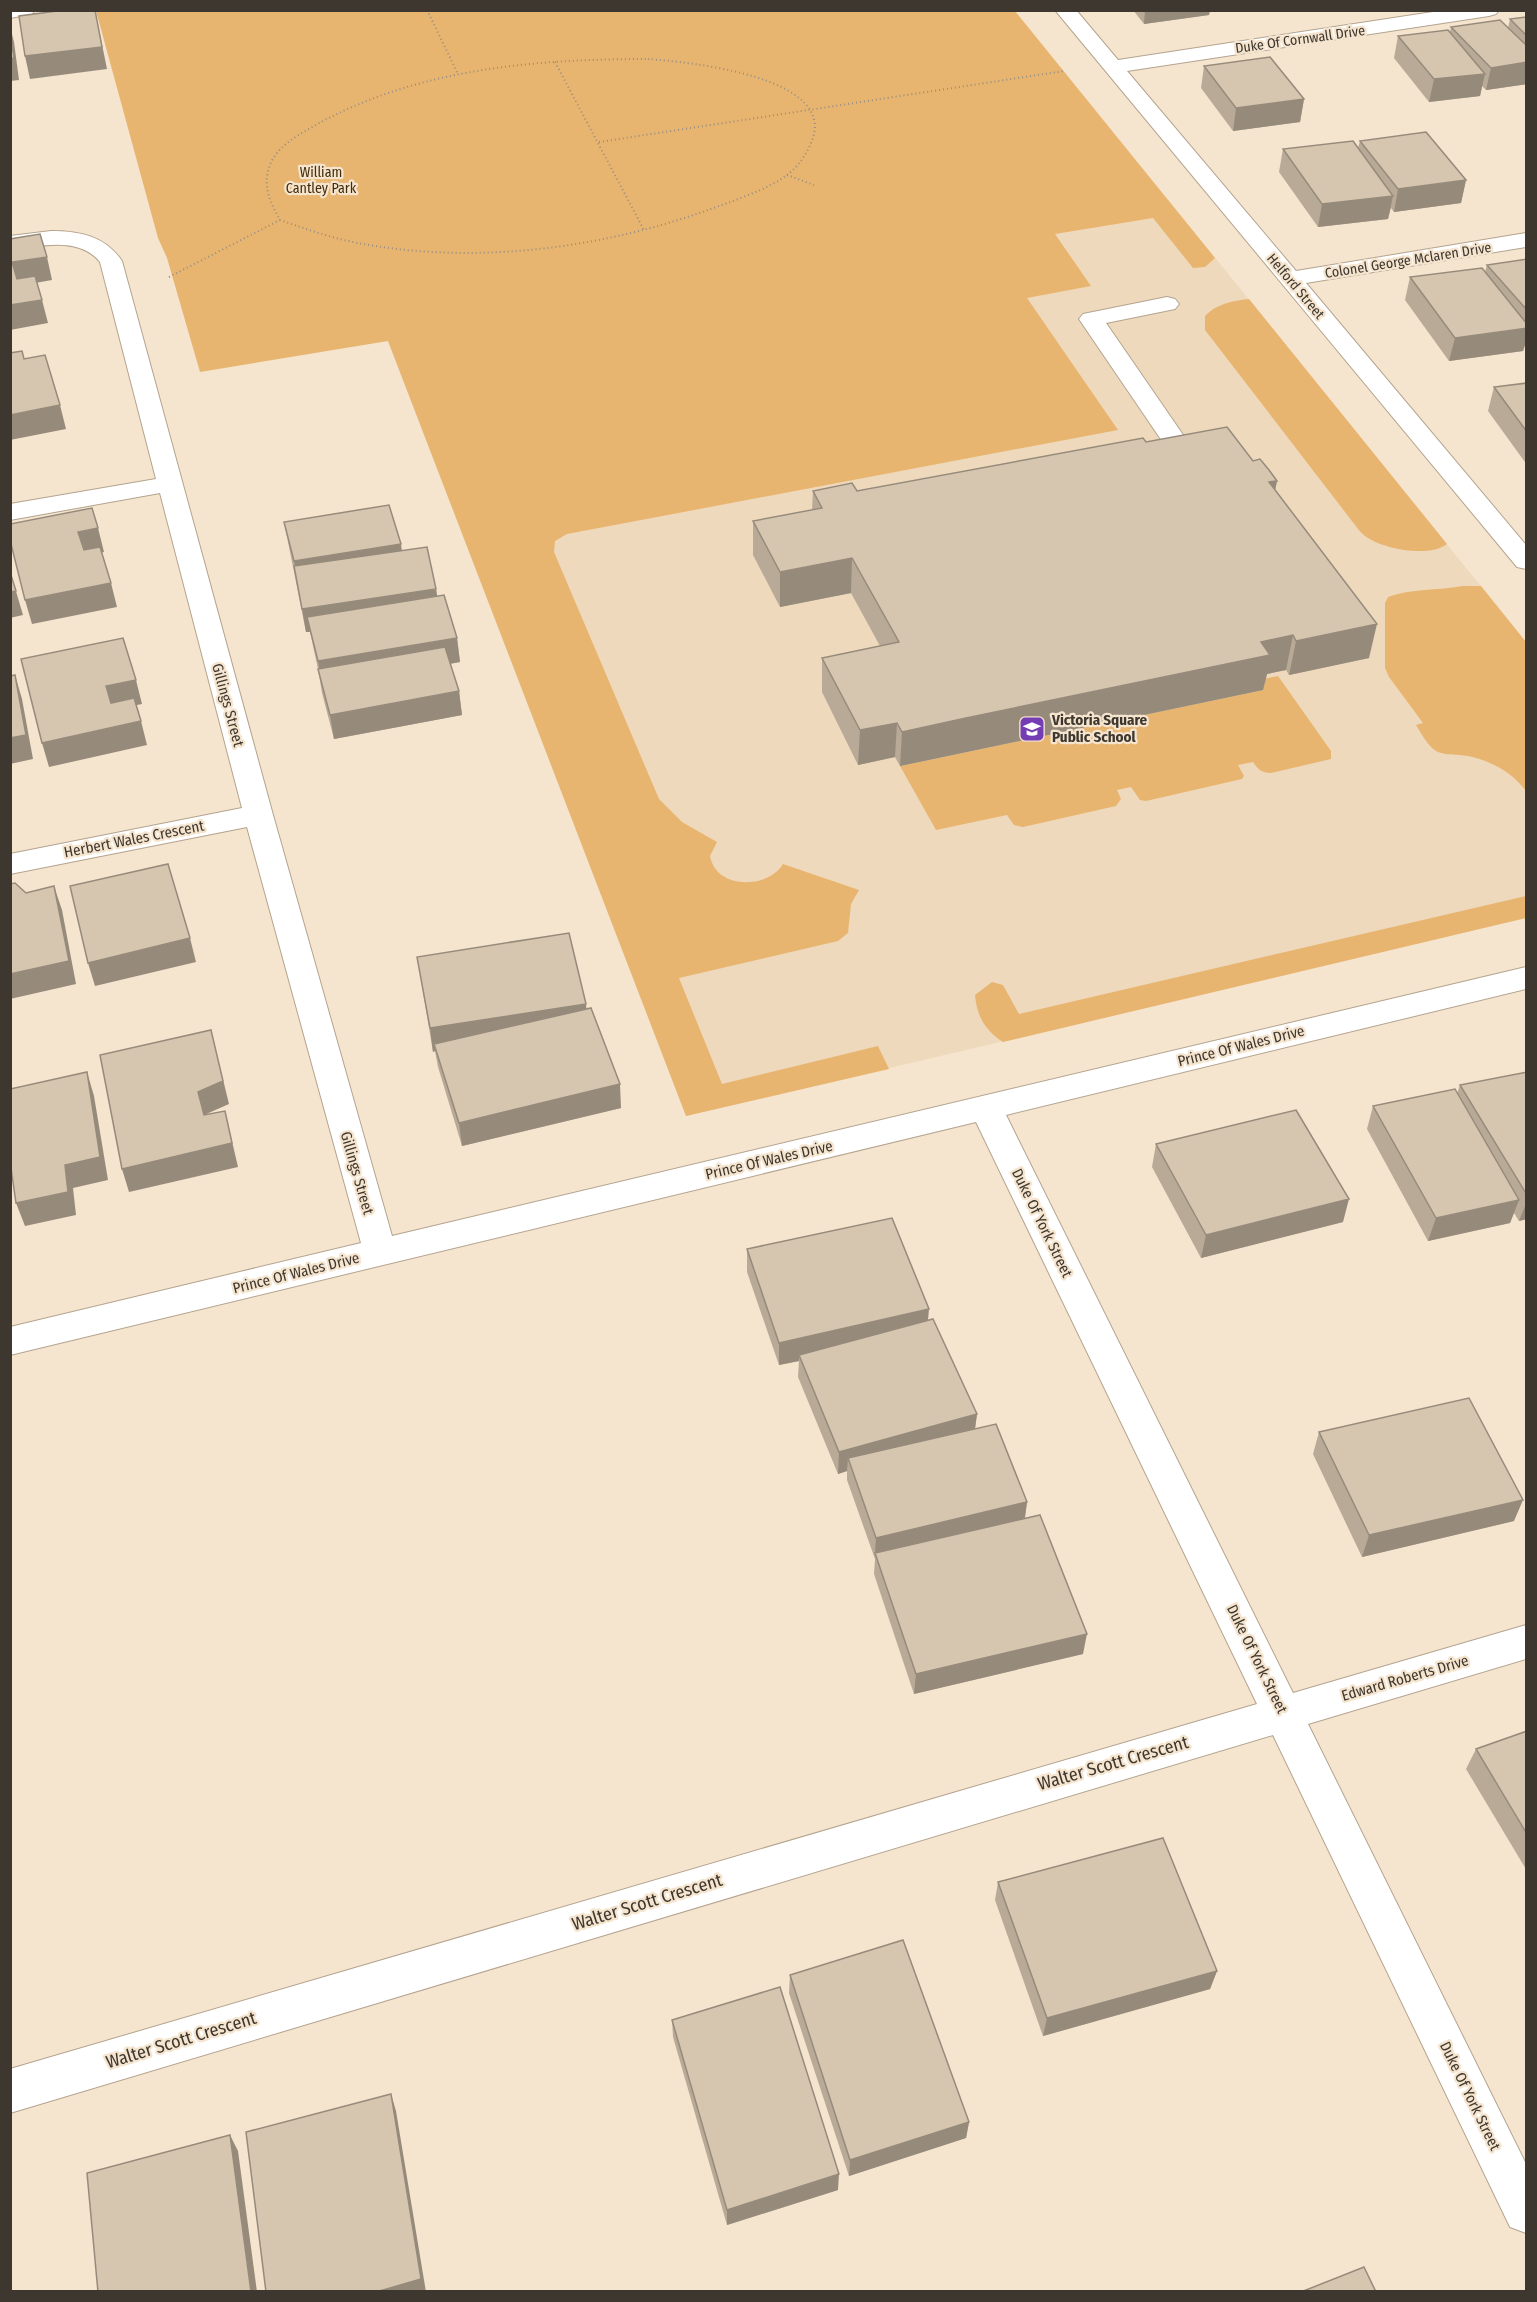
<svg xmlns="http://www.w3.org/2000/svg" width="1537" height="2302" font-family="'Fira Sans Condensed',sans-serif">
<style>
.built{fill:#eed9bc}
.green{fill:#e8b570}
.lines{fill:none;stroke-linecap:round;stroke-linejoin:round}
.minor-casing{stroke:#b4a48f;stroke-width:2}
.path{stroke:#988d7e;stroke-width:2;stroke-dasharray:1 3;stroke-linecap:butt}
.minor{fill:#fff;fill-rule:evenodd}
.wall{fill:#b8aa97}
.shaded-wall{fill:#968b7b}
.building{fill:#d6c6b0;stroke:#968b7b;stroke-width:1.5}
.labels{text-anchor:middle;stroke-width:4.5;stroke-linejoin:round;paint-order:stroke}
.far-street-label{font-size:14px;fill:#3e372f;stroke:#f5e4ce}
.far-park-label{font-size:14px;fill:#432c0a;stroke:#f5e4ce}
.street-label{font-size:15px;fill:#3e372f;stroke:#f5e4ce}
.poi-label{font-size:15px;font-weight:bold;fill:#3e372f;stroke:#f5e4ce;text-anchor:start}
.near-street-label{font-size:18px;fill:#3e372f;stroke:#f5e4ce}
</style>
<rect width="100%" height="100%" fill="#f5e4ce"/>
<path class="built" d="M1166,197L1526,642V918L686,1116L388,341Z"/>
<path class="green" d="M96,11H1015L1215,258L1205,267L1193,268L1153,218L1055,234L1091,286L1027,298L1118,430L567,534L555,541L554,552L659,799L682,822L717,842L710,856C716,890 768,889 783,864L859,890L851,904L848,933L838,941L679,978L722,1084L878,1046L889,1069L686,1116L388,341L200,372L167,258L158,238Z
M1249,299L1447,544C1429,558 1382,549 1365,536C1361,533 1358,529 1355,525L1205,330V316C1216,304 1232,301 1249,299Z
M1462,586H1481L1526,642V791C1512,772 1491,761 1468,756C1457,754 1445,756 1436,751C1428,746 1421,733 1416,725L1423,723L1389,677L1385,668V603L1388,597C1411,588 1438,591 1462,586Z
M1278,676L1331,751V759L1271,773C1261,773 1258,769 1253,762L1238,765L1244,776L1242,779L1146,801L1140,800L1131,787L1117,790L1121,799L1116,806L1023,827L1014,825L1007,815L936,830L900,766L1263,690L1258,680Z
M1526,896V918L1003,1042C985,1030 977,1017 975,995L992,982L1003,985L1019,1014Z"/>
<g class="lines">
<g class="minor-casing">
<path id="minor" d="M10,10H35L32,14L10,18Z
M1055,10H1076L1118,60L1446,10H1499L1496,14L1489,16L1127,71L1296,271L1526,233V247L1306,283L1526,545V569L1517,567Z
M51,231C80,231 105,236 122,261L273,815L392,1236L1526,967V989L1006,1115L1293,1693L1526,1625V1659L1308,1724L1526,2164V2233L1510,2227L1273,1735L10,2113V2069L1257,1704L976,1122L10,1355V1327L361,1243L247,827L10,874V854L242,808L160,493L10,520V504L156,479L100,262C79,236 40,246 10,250V236Z
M1167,297L1175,299L1179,304L1175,309L1106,323L1201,461L1197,466L1188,469L1179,466L1079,319L1083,314Z"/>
</g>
<path class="path" d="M427,10L458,74
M648,59C687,62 841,76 811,143C806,155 798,167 787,175C769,189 730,202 708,210C599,249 473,265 358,243C331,238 306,229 280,220C273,207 265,193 267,177C270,150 293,138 314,126C415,69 534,59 648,59Z
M555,62L644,230
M599,142L1064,71
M787,175L814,185
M169,277L280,220"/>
<use href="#minor" class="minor"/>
</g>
<path class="wall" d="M1133,10H1210L1209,15L1144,24Z
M1527,17V84L1486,90L1482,86L1480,96L1429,102L1394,58L1398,36L1450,32L1451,27L1508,28L1510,19Z
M1204,66L1304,99L1300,122L1233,131L1201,88Z
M1360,141L1466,180L1461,203L1394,212L1391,208L1388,219L1318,227L1279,172L1283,149L1358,148Z
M1527,259V340L1523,351L1449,361L1405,300L1410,277L1485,272L1487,265Z
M1527,383V465L1488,411L1494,387Z
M1146,442L1253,461L1277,481L1275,490L1369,658L1289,675L1286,670L1267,674L1263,690L900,766L895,757L858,765L822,692V658L880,646L851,593L780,607L753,555V521L812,510L813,491H857Z
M284,522L401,544V551L436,589L437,596L457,638L460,662L450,664L459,691L462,715L334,739L322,693L318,669L310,632H306Z
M421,980L586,1009L621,1108L462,1146L438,1067L435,1051L433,1052Z
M1527,1072V1219L1519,1221L1514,1213L1510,1223L1428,1241L1367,1129L1373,1106L1457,1094L1460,1085Z
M1156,1144L1343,1222L1201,1258L1152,1167Z
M747,1249L928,1321L977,1414L975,1429L1027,1502L1025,1518L1083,1654L914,1694L874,1574L875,1559L847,1480V1471L838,1474L798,1377L799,1361L779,1365L747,1272Z
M1319,1432L1514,1521L1362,1557L1313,1454Z
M1527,1731V1871L1466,1769L1476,1749Z
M998,1882L1217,1971L1210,1989L1043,2036L995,1900Z
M790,1975L969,2122L966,2138L849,2176L789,1993Z
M672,2020L838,2190L727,2225L673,2037Z"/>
<path class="shaded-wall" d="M95,10L107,69L30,79L25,56Z
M1145,10H1210L1209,15L1144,24Z
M10,26L14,42L19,80L10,81Z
M1527,62V84L1486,90L1491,68Z
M1485,74L1480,96L1429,102L1434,79Z
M1304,99L1300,122L1233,131L1236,108Z
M1466,180L1461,203L1394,212L1398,189Z
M1393,196L1388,219L1318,227L1322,204Z
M47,257L52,280L18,286L12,262Z
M42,300L48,323L10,330V305Z
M1527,328V338L1523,351L1449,361L1455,338Z
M60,405L66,429L10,440V415Z
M1277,481L1270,515L1269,482Z
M98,528L104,552L85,556L78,532Z
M401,544L404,568L298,585L294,561Z
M852,558L851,593L780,607V572Z
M10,571L23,615L10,618Z
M111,583L117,607L32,624L25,600Z
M436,589L440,613L307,617L310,632H306L302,609Z
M1377,624L1369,658L1289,675L1296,641Z
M1293,635L1286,670L1267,674L1263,690L900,766L902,732L1261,642Z
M457,638L460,662L322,685L318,661Z
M15,675L22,699L33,759L10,764V738Z
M136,680L142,704L112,710L106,686Z
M459,691L462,715L334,739L330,715Z
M141,721L147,745L49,767L42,743Z
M897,723L895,757L858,765L860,730Z
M54,886L62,910L76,984L10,999V974Z
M190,938L196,962L95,986L88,963Z
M586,1004L588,1027L434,1044L435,1051L433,1052L430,1028Z
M211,1030L229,1104L204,1115L210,1139L198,1092Z
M87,1072L94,1096L108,1180L73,1188L76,1215L25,1226L16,1203L65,1165Z
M620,1084L621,1108L462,1146L459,1123Z
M225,1111L238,1167L129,1192L122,1169Z
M1349,1199L1343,1222L1201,1258L1206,1235Z
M1519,1200L1510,1223L1428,1241L1436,1218Z
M1527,1201V1219L1519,1221Z
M929,1309L927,1331L799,1355V1361L779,1365V1343Z
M977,1414L974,1436L848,1458L847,1471L838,1474L839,1452Z
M1523,1500L1514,1521L1362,1557L1369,1535Z
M1027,1502L1024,1524L875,1553L876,1538Z
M1087,1634L1083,1654L914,1694L916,1674Z
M1217,1971L1210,1989L1043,2036L1047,2018Z
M391,2094L396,2111L426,2292H376Z
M969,2122L966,2138L849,2176L850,2160Z
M230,2135L238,2151L257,2292H251Z
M839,2174L838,2190L727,2225V2210Z"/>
<path class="building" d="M65,10H95L102,47L25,56L19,16Z
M1527,17V36L1510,19Z
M1500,20L1527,46V62L1491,68L1451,27Z
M1448,30L1485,74L1434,79L1398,36Z
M10,32L14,58H10Z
M1270,57L1304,99L1236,108L1204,66Z
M1426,132L1466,180L1398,189L1360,141Z
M1353,141L1393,196L1322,204L1283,149Z
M40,234L47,257L12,262L17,279L35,276L42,300L10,305V239Z
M1527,259V310L1487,265Z
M1482,268L1527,324V328L1455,338L1410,277Z
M22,351L24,359L45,355L60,405L10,415V353Z
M1527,383V432L1494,387Z
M1227,427L1253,461L1260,459L1269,470L1277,481L1269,482L1377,624L1296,641L1293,635L1261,642L1270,655L966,718L902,732L897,723L860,730L822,658L899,642L852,558L780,572L753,521L822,508L813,491L852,483L857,491L1143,438L1146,442Z
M389,505L401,544L294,561L284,522Z
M92,508L98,528L78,532L84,550L100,547L111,583L25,600L10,540V524Z
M427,547L436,589L302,609L294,566Z
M10,572L16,591L10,592Z
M444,595L457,638L318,661L307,617Z
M123,638L136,680L106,686L111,703L134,698L141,721L42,743L21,659Z
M445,647L459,691L330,715L318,669Z
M15,675L26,735L10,738V676Z
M168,864L190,938L88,963L70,886Z
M15,883L26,893L54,886L69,961L10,974V884Z
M569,933L586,1004L430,1028L417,957Z
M591,1008L620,1084L459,1123L434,1044Z
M211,1030L223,1081L198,1092L204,1115L225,1111L232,1143L122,1169L100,1055Z
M87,1072L100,1157L65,1165L68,1192L16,1203L10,1161V1089Z
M1527,1072V1195L1460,1085Z
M1455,1089L1519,1200L1436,1218L1373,1106Z
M1296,1110L1349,1199L1206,1235L1156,1144Z
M892,1218L929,1309L779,1343L747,1249Z
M933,1319L977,1414L839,1452L799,1355Z
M1469,1398L1523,1500L1369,1535L1319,1432Z
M996,1424L1027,1502L876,1538L848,1458Z
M1040,1515L1087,1634L916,1674L875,1553Z
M1527,1731V1834L1476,1749Z
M1163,1838L1217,1971L1047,2018L998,1882Z
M903,1940L969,2122L850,2160L790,1975Z
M780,1987L839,2174L727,2210L672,2020Z
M391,2094L421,2279L376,2292H266L246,2132Z
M230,2135L251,2292H98L87,2173Z
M1364,2267L1376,2292H1301Z"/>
<defs>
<g id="school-square" transform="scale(1.35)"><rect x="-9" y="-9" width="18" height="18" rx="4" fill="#753db4" stroke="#f5e4ce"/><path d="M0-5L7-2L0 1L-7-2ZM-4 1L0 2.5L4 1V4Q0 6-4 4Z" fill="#fff"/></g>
</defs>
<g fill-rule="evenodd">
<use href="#school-square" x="1032" y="729"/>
</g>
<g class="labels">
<g class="far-street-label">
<text transform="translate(1300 39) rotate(-8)" y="5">Duke Of Cornwall Drive</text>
<text transform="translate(1408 260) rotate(-9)" y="5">Colonel George Mclaren Drive</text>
<text transform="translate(1296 286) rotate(50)" y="5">Helford Street</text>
</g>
<g class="far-park-label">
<text x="321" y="177">William<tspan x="321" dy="16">Cantley Park</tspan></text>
</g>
<g class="street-label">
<text transform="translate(228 705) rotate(75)" y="5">Gillings Street</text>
<text transform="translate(134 839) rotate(-11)" y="5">Herbert Wales Crescent</text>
<text transform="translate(1241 1046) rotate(-14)" y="5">Prince Of Wales Drive</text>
<text transform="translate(769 1160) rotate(-13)" y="5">Prince Of Wales Drive</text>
<text transform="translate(357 1173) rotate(74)" y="5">Gillings Street</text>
<text transform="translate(1042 1223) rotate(64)" y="5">Duke Of York Street</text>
<text transform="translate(296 1273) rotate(-14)" y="5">Prince Of Wales Drive</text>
<text transform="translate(1257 1659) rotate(64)" y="5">Duke Of York Street</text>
<text transform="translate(1405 1678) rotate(-16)" y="5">Edward Roberts Drive</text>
<text transform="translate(1470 2096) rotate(64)" y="5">Duke Of York Street</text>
</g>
<g class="poi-label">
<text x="1052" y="725">Victoria Square<tspan x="1052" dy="17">Public School</tspan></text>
</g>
<g class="near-street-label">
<text transform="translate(1113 1763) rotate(-16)" y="6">Walter Scott Crescent</text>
<text transform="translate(647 1902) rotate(-17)" y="6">Walter Scott Crescent</text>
<text transform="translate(181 2040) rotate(-17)" y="6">Walter Scott Crescent</text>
</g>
</g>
<rect width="1537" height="2302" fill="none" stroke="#3e372f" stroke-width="24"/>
</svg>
